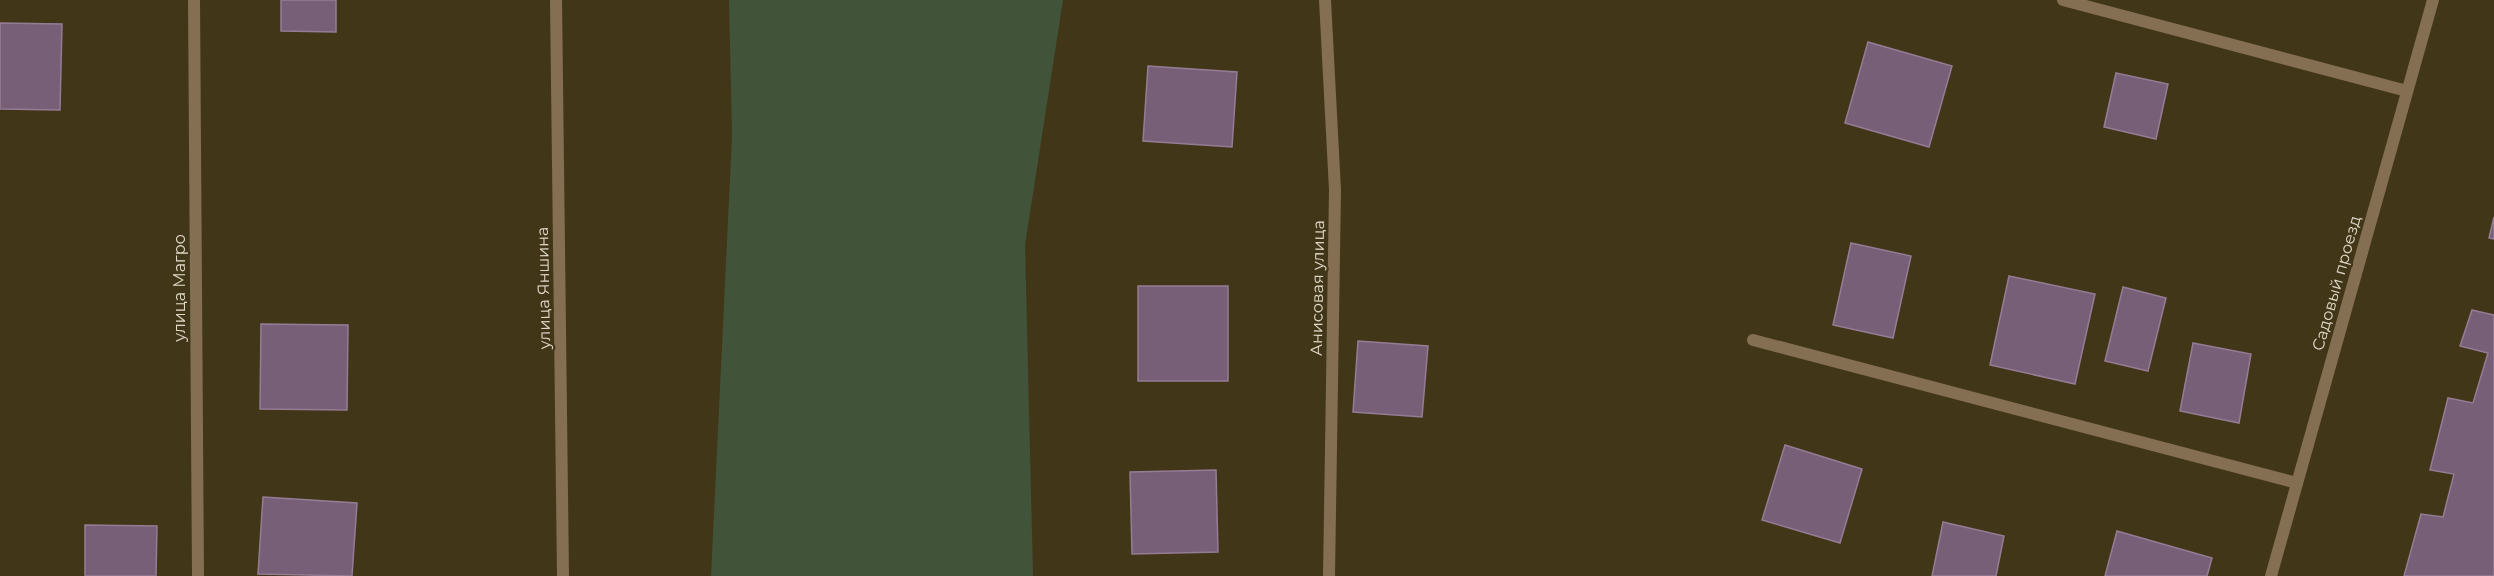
<svg xmlns="http://www.w3.org/2000/svg" width="2494" height="576" font-family="Montserrat,sans-serif">
<style>
.green{fill:#415439}
.building{fill:#776077;stroke:#957c95;stroke-width:1.5}
.lines{fill:none;stroke-linecap:round;stroke-linejoin:round}
.lane{stroke:#846f52;stroke-width:12}
.street{stroke:#846f52;stroke-width:12}
.labels{text-anchor:middle;stroke-width:4.5;stroke-linejoin:round;paint-order:stroke}
.street-label{font-size:16px;fill:#e0d9c8;stroke:#423619}
</style>
<rect width="100%" height="100%" fill="#423619"/>
<path class="green" d="M729,0H1063L1025,245L1033,576H711L732,137Z"/>
<path class="building" d="M281,0H336V32L281,31Z
M0,23L62,24L60,110L0,109Z
M1868,42L1952,66L1929,147L1845,123Z
M1148,66L1237,72L1232,147L1143,141Z
M2116,73L2168,84L2156,139L2104,127Z
M2494,217V239L2489,238Z
M1851,243L1911,256L1893,338L1833,325Z
M2009,276L2095,294L2075,384L1990,365Z
M1138,286H1228V381H1138Z
M2123,287L2166,298L2148,371L2105,361Z
M2472,310L2494,315V576H2404L2421,514L2443,517L2454,474L2430,470L2448,398L2473,403L2488,353L2460,346Z
M261,324L348,325L347,410L260,409Z
M1358,341L1428,346L1422,417L1353,412Z
M2193,343L2251,354L2239,423L2180,411Z
M1785,445L1862,469L1840,543L1762,520Z
M1216,470L1218,552L1132,554L1130,472Z
M263,497L357,503L352,576L258,574Z
M1943,522L2004,536L1996,576H1932Z
M85,525L157,526L156,576H85Z
M2117,531L2212,558L2207,576H2105Z"/>
<g class="lines">
<path class="lane" d="M556,0L563,576
M2063,0L2407,91
M1753,340L2297,483"/>
<path class="street" d="M194,0L198,576
M1325,0L1335,190L1329,576
M2271,576L2433,0"/>
</g>
<g class="labels">
<g class="street-label">
<text transform="translate(2336 283) rotate(-74)" y="6">Садовый проезд</text>
<text transform="translate(179 288) rotate(-90)" y="6">улица Магро</text>
<text transform="translate(543 288) rotate(-91)" y="6">улица Яншина</text>
<text transform="translate(1317 288) rotate(-89)" y="6">Анисовая улица</text>
</g>
</g>
</svg>
